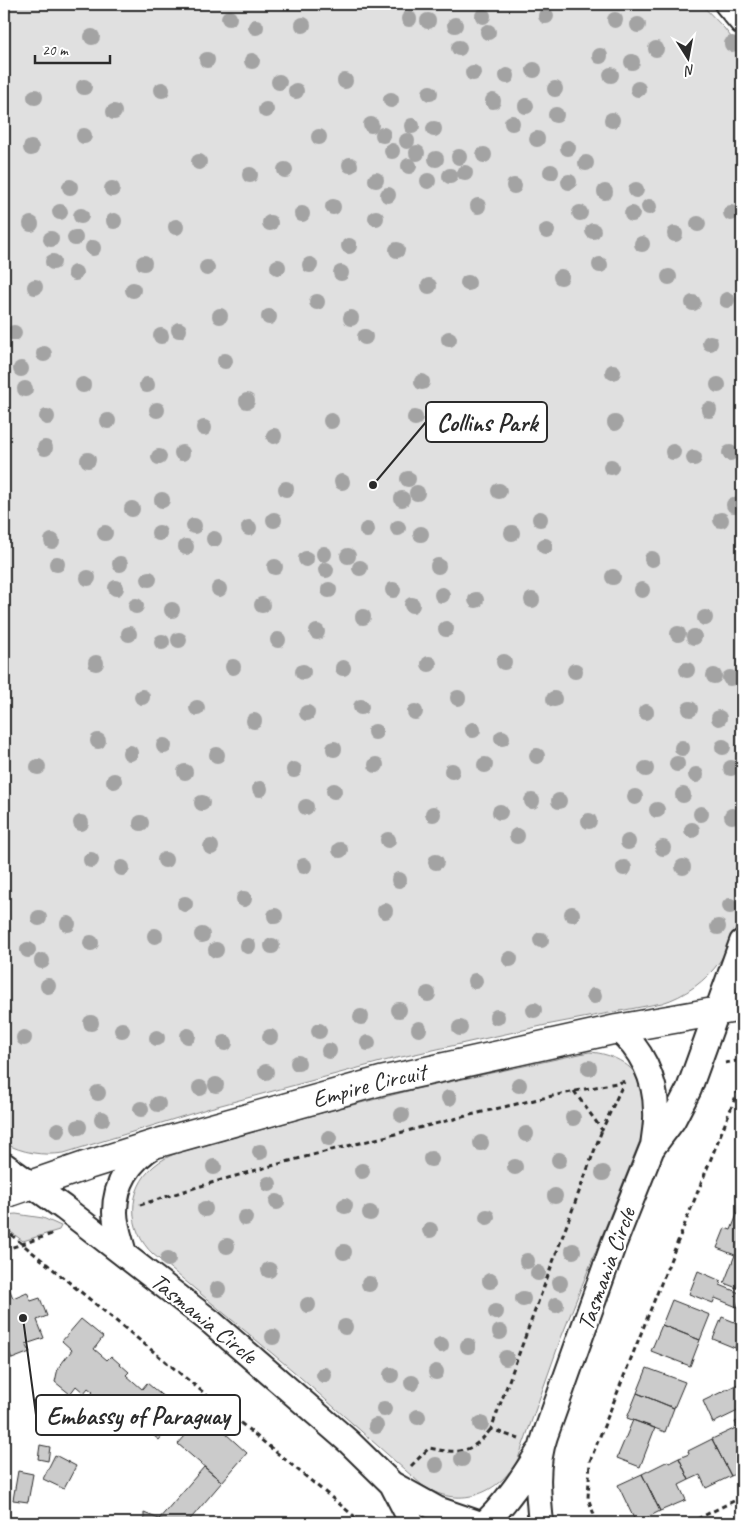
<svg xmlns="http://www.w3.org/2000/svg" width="746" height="1527" font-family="Caveat,sans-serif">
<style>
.green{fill:#e0e0e0;stroke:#868686}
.building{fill:#cbcbcb;stroke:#2b2b2b}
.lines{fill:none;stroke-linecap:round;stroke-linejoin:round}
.minor-casing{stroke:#2b2b2b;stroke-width:28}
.tertiary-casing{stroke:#2b2b2b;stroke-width:31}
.path{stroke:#2b2b2b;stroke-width:3;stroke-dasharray:5 4;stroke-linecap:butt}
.minor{stroke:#fff;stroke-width:24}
.tertiary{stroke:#fff;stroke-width:28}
.tree{fill:#a3a3a3}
.labels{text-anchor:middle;stroke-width:4.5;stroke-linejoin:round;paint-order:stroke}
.street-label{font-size:24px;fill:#2b2b2b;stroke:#fff}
.leader{fill:none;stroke:#2b2b2b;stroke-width:2}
.callout-dot{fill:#2b2b2b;stroke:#fff;stroke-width:2}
.callout{fill:#fff;stroke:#2b2b2b;stroke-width:2}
.callout-label{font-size:25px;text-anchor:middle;font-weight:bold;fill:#2b2b2b}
</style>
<rect width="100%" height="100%" fill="#fff"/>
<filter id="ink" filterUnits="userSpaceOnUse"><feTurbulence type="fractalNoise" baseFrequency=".02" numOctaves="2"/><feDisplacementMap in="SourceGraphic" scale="10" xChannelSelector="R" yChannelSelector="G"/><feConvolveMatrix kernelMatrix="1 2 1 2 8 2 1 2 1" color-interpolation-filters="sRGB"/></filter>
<g filter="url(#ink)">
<path class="green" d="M4,4H701L724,28L742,51V919C735,933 729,948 720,961C706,981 685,996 662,1003L546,1025L388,1060L210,1108L64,1153C42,1156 23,1153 4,1143Z
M589,1052C613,1053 639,1067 645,1092C648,1103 645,1117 645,1128L561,1338L518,1459C498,1496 457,1509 422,1485L292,1370L153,1254C127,1230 127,1189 154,1166C161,1160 169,1156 177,1153L321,1113L412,1090Z
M16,1214L43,1218L61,1226L59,1230L23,1241L4,1227V1215Z"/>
<path class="building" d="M742,1202V1290L724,1283L735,1255L717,1248L725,1228L731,1230Z
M698,1271L721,1281L720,1285L742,1294L737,1307L715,1298L713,1303L689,1294Z
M5,1278L13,1298L27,1292L31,1301L40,1298L47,1316L37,1320L44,1338L26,1344L30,1352L12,1359L9,1351L4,1353V1279Z
M672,1300L710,1315L700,1340L662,1325Z
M722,1317L742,1325V1329L735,1348L713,1339Z
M81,1319L103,1337L94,1349L107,1360L111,1356L129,1372L126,1375L142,1389L147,1383L172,1404L169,1407L179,1416L159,1440L128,1415L119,1425L108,1416L101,1424L81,1407L93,1392L88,1388L84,1393L76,1386L70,1394L55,1382L58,1368L72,1350L62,1341Z
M662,1325L700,1340L690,1366L651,1351Z
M647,1368L685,1382L674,1408L637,1393Z
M742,1382V1409L713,1423L703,1401Z
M637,1393L674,1408L665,1432L627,1418Z
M204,1414L247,1453L222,1482L178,1444Z
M742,1419V1436L735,1422Z
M633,1420L655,1428L640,1467L617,1458Z
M738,1427L742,1436V1471L731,1476L712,1439Z
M712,1439L731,1476L706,1488L700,1475L689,1480L679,1458L689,1454L688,1451Z
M40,1445L50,1447L48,1461L38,1459Z
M55,1455L76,1466L64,1489L43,1479Z
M679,1458L689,1480L679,1485L686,1500L660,1511L642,1474L668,1461L669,1463Z
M204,1467L222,1482L187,1523H171L159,1519Z
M18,1471L33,1474L28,1502L13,1500Z
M642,1474L660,1511L636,1523L618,1485Z
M4,1504L8,1505L5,1523H4Z
M144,1513L159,1519L171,1523H144Z"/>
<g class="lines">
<g class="minor-casing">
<path id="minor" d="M727,4L742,22
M617,1029C641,1048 656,1079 656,1111C657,1123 654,1135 653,1147
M4,1165L64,1208L211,1322L349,1442L392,1484L437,1509L478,1523
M124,1254C121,1241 115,1226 115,1212C115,1183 130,1160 155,1145
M392,1484L412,1523
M485,1523C506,1503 523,1478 538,1453
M541,1523C538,1494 535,1465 545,1436L614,1243L652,1148L673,1120L689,1089L742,942"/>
</g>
<g class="tertiary-casing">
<g id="tertiary">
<path id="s1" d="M4,1194L88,1165L158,1143L381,1081L617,1029L742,1007"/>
</g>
</g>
<path class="path" d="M725,1063L742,1060
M574,1091L602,1130L624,1082
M140,1205C220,1179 302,1157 384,1137C464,1116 545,1096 627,1081
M4,1229L354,1516L358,1523
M4,1250L55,1233
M519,1439L491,1429L602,1130
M411,1466L429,1448C459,1454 471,1454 491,1429
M597,1523L588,1498L590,1461L742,1081
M689,1523L742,1497"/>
<use href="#minor" class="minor"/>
<use href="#tertiary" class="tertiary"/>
</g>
<g class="tree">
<circle cx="483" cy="16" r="8"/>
<circle cx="546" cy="16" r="8"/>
<circle cx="229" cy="18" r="8"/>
<circle cx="409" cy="19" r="8"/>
<circle cx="615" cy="20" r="8"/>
<circle cx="428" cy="21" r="8"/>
<circle cx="303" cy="25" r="8"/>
<circle cx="455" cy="25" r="8"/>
<circle cx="638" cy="25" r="8"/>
<circle cx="256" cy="27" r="8"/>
<circle cx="488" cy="32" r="8"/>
<circle cx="92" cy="37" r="8"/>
<circle cx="732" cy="44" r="8"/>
<circle cx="459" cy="48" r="8"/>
<circle cx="656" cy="49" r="8"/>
<circle cx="600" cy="56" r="8"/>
<circle cx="207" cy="60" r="8"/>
<circle cx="252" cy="61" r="8"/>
<circle cx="632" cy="62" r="8"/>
<circle cx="534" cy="70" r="8"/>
<circle cx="473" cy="73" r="8"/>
<circle cx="611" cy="75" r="8"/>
<circle cx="507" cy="76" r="8"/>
<circle cx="345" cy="81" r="8"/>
<circle cx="279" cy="82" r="8"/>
<circle cx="84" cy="87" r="8"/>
<circle cx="555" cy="89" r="8"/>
<circle cx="638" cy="89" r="8"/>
<circle cx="162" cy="90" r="8"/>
<circle cx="296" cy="91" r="8"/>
<circle cx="430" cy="93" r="8"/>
<circle cx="35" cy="97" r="8"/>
<circle cx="391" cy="100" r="8"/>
<circle cx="493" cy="101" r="8"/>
<circle cx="526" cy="106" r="8"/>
<circle cx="266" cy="110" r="8"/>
<circle cx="114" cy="112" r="8"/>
<circle cx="556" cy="115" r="8"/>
<circle cx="612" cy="120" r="8"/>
<circle cx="512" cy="123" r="8"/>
<circle cx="371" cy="125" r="8"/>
<circle cx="412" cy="126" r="8"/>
<circle cx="434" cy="129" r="8"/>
<circle cx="383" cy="135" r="8"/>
<circle cx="84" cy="136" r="8"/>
<circle cx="319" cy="137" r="8"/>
<circle cx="537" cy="139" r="8"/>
<circle cx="407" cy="141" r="8"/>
<circle cx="31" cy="148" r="8"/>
<circle cx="568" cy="148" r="8"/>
<circle cx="392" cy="151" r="8"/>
<circle cx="417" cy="153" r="8"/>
<circle cx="484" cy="155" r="8"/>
<circle cx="459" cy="157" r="8"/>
<circle cx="436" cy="159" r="8"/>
<circle cx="199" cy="162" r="8"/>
<circle cx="586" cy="163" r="8"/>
<circle cx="350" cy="165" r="8"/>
<circle cx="409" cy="166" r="8"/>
<circle cx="285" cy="170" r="8"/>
<circle cx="551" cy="172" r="8"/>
<circle cx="465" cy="173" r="8"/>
<circle cx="250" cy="175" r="8"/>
<circle cx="450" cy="176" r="8"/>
<circle cx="376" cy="180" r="8"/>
<circle cx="428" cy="181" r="8"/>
<circle cx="569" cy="182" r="8"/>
<circle cx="514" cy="186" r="8"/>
<circle cx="70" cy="187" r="8"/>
<circle cx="112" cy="189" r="8"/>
<circle cx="636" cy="190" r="8"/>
<circle cx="605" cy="192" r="8"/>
<circle cx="388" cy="195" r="8"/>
<circle cx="478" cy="206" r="8"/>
<circle cx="333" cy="207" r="8"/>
<circle cx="649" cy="207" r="8"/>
<circle cx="60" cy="212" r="8"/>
<circle cx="580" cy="213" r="8"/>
<circle cx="731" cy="213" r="8"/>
<circle cx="302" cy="214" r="8"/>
<circle cx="632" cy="214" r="8"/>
<circle cx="81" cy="216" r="8"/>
<circle cx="376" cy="218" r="8"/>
<circle cx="114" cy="221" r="8"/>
<circle cx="270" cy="223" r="8"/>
<circle cx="31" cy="224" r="8"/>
<circle cx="698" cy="224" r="8"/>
<circle cx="176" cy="227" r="8"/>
<circle cx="547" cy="231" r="8"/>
<circle cx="593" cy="231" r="8"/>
<circle cx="675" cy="234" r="8"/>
<circle cx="75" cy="238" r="8"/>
<circle cx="51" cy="239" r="8"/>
<circle cx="642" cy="244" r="8"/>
<circle cx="349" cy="246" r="8"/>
<circle cx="93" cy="248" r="8"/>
<circle cx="397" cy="250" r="8"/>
<circle cx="53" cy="262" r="8"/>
<circle cx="144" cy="263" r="8"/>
<circle cx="310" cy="265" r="8"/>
<circle cx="600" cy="265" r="8"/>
<circle cx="278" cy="267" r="8"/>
<circle cx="207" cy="268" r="8"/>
<circle cx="75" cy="273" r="8"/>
<circle cx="341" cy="273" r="8"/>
<circle cx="561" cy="277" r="8"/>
<circle cx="669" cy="277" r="8"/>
<circle cx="468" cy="283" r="8"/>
<circle cx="429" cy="286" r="8"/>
<circle cx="35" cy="287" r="8"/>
<circle cx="133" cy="290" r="8"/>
<circle cx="727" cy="300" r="8"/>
<circle cx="317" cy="302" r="8"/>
<circle cx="693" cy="303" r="8"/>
<circle cx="220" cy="316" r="8"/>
<circle cx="269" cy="317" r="8"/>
<circle cx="351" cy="318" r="8"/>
<circle cx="179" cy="330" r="8"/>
<circle cx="14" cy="333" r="8"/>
<circle cx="161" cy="336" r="8"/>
<circle cx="365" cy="337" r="8"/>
<circle cx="449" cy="339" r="8"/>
<circle cx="710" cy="343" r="8"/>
<circle cx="44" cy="354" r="8"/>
<circle cx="225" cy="361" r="8"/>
<circle cx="21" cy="369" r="8"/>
<circle cx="613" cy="372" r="8"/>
<circle cx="422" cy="382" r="8"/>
<circle cx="83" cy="385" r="8"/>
<circle cx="147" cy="385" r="8"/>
<circle cx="718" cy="385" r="8"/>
<circle cx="25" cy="389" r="8"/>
<circle cx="247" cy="401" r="8"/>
<circle cx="157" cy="410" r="8"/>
<circle cx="709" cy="410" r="8"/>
<circle cx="47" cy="417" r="8"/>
<circle cx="415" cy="418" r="8"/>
<circle cx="108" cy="421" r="8"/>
<circle cx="331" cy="421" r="8"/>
<circle cx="615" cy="423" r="8"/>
<circle cx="204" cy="428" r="8"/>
<circle cx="274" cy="436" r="8"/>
<circle cx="45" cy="448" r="8"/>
<circle cx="673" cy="452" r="8"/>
<circle cx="182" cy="453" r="8"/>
<circle cx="730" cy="453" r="8"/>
<circle cx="159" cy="457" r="8"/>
<circle cx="694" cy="458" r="8"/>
<circle cx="88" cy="460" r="8"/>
<circle cx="611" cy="467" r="8"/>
<circle cx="408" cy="479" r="8"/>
<circle cx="342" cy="482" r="8"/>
<circle cx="286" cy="489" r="8"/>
<circle cx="499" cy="491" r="8"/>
<circle cx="417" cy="493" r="8"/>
<circle cx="402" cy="499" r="8"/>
<circle cx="162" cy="500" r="8"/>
<circle cx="734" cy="505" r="8"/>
<circle cx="132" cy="509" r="8"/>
<circle cx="540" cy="519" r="8"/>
<circle cx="274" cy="520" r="8"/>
<circle cx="721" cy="520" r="8"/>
<circle cx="194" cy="526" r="8"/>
<circle cx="249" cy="528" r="8"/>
<circle cx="398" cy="528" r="8"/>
<circle cx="367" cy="530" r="8"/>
<circle cx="105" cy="533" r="8"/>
<circle cx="159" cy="533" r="8"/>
<circle cx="512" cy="533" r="8"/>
<circle cx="421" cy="534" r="8"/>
<circle cx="214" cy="539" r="8"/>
<circle cx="52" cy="541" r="8"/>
<circle cx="545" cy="546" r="8"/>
<circle cx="186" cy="547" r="8"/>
<circle cx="324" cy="554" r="8"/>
<circle cx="348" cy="556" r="8"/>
<circle cx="306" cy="559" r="8"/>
<circle cx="652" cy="559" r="8"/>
<circle cx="57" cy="564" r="8"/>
<circle cx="120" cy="564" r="8"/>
<circle cx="438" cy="566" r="8"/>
<circle cx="275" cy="567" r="8"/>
<circle cx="360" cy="568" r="8"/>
<circle cx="326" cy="570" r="8"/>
<circle cx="613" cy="577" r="8"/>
<circle cx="88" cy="578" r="8"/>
<circle cx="149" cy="579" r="8"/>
<circle cx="116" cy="588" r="8"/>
<circle cx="219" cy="589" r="8"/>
<circle cx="329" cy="590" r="8"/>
<circle cx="393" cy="590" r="8"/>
<circle cx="642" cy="590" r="8"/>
<circle cx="442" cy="595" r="8"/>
<circle cx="476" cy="600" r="8"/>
<circle cx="532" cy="600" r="8"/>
<circle cx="262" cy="605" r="8"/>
<circle cx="412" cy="605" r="8"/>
<circle cx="136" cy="606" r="8"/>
<circle cx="172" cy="610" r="8"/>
<circle cx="363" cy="617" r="8"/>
<circle cx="705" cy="618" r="8"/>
<circle cx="446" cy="629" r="8"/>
<circle cx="317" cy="632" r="8"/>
<circle cx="129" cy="634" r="8"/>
<circle cx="678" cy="634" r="8"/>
<circle cx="694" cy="637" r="8"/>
<circle cx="179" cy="640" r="8"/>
<circle cx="278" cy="640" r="8"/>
<circle cx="162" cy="642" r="8"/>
<circle cx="504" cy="662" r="8"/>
<circle cx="96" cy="663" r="8"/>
<circle cx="429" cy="664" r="8"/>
<circle cx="233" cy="667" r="8"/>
<circle cx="343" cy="668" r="8"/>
<circle cx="687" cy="670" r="8"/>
<circle cx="575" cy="671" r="8"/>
<circle cx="303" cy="672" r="8"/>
<circle cx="714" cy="676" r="8"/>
<circle cx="730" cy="678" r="8"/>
<circle cx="142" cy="697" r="8"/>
<circle cx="458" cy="698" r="8"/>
<circle cx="554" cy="699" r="8"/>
<circle cx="361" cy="707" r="8"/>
<circle cx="197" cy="708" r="8"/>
<circle cx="690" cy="709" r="8"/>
<circle cx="415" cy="712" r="8"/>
<circle cx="646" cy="712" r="8"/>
<circle cx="307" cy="713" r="8"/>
<circle cx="719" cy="718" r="8"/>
<circle cx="254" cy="721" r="8"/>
<circle cx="473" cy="730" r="8"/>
<circle cx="375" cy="732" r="8"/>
<circle cx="502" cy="738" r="8"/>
<circle cx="98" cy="741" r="8"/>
<circle cx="164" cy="746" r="8"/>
<circle cx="723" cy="747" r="8"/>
<circle cx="682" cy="748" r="8"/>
<circle cx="334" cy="749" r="8"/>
<circle cx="130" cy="753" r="8"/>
<circle cx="217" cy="755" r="8"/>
<circle cx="537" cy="756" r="8"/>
<circle cx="677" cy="764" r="8"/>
<circle cx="376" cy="765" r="8"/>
<circle cx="485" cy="765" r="8"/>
<circle cx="38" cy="767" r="8"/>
<circle cx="731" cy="768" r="8"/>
<circle cx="646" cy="769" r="8"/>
<circle cx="294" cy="770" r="8"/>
<circle cx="452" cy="771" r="8"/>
<circle cx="185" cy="772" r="8"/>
<circle cx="696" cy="775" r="8"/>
<circle cx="114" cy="781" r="8"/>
<circle cx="260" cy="789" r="8"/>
<circle cx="334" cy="791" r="8"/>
<circle cx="683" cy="795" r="8"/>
<circle cx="635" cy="797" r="8"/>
<circle cx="532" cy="801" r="8"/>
<circle cx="559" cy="801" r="8"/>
<circle cx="202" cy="803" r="8"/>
<circle cx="306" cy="807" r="8"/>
<circle cx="657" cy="810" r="8"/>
<circle cx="500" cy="812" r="8"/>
<circle cx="433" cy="814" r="8"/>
<circle cx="701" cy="814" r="8"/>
<circle cx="732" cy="816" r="8"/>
<circle cx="589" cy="821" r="8"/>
<circle cx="81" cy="823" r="8"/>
<circle cx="141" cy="823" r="8"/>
<circle cx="692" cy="830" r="8"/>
<circle cx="517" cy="836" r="8"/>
<circle cx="388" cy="840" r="8"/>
<circle cx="628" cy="842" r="8"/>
<circle cx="211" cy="847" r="8"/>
<circle cx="663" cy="848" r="8"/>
<circle cx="340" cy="850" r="8"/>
<circle cx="91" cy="860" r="8"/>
<circle cx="165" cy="860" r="8"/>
<circle cx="436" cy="862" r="8"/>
<circle cx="304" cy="866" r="8"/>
<circle cx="683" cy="867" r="8"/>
<circle cx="122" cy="868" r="8"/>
<circle cx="624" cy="868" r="8"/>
<circle cx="399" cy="880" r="8"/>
<circle cx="244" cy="899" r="8"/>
<circle cx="185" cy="904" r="8"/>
<circle cx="730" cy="906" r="8"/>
<circle cx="385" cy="911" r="8"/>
<circle cx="572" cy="914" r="8"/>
<circle cx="275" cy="916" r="8"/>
<circle cx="39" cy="918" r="8"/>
<circle cx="68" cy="924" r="8"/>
<circle cx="718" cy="927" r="8"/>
<circle cx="202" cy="935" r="8"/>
<circle cx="155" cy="936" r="8"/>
<circle cx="541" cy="940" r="8"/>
<circle cx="91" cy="943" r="8"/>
<circle cx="248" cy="946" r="8"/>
<circle cx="272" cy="946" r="8"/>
<circle cx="28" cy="950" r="8"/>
<circle cx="216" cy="950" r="8"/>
<circle cx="510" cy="959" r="8"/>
<circle cx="42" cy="961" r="8"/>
<circle cx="475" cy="981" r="8"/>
<circle cx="48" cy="986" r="8"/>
<circle cx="428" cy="994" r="8"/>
<circle cx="594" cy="996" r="8"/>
<circle cx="399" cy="1010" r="8"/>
<circle cx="534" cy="1010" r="8"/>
<circle cx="361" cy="1017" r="8"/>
<circle cx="497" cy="1017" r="8"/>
<circle cx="91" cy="1023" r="8"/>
<circle cx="460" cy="1028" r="8"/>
<circle cx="419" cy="1029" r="8"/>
<circle cx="122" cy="1030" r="8"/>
<circle cx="319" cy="1031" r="8"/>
<circle cx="188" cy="1036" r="8"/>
<circle cx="270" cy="1037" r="8"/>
<circle cx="24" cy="1038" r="8"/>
<circle cx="157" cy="1038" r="8"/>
<circle cx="225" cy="1043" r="8"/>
<circle cx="368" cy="1043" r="8"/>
<circle cx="329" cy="1051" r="8"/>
<circle cx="298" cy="1063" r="8"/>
<circle cx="589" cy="1068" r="8"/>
<circle cx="266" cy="1072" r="8"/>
<circle cx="216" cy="1085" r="8"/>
<circle cx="519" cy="1085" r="8"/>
<circle cx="200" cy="1088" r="8"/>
<circle cx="98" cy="1093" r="8"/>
<circle cx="449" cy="1098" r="8"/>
<circle cx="158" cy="1104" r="8"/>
<circle cx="141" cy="1109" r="8"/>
<circle cx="402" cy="1115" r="8"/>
<circle cx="573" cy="1118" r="8"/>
<circle cx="102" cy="1119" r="8"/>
<circle cx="79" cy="1127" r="8"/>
<circle cx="58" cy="1130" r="8"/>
<circle cx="526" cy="1134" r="8"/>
<circle cx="329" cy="1138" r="8"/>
<circle cx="481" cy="1143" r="8"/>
<circle cx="260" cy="1152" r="8"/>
<circle cx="431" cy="1159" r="8"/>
<circle cx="559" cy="1160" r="8"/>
<circle cx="214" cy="1167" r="8"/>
<circle cx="515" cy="1167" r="8"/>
<circle cx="362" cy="1171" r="8"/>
<circle cx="603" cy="1173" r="8"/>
<circle cx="269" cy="1184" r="8"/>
<circle cx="555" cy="1196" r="8"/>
<circle cx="277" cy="1202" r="8"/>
<circle cx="345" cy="1206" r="8"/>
<circle cx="205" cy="1209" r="8"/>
<circle cx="370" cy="1213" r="8"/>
<circle cx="487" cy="1217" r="8"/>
<circle cx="245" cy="1218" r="8"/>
<circle cx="430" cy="1230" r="8"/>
<circle cx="227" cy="1246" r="8"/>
<circle cx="573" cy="1251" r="8"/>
<circle cx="344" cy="1252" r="8"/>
<circle cx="168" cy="1259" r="8"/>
<circle cx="527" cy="1261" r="8"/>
<circle cx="269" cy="1270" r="8"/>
<circle cx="538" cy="1273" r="8"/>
<circle cx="490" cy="1281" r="8"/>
<circle cx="560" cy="1283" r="8"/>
<circle cx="369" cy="1284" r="8"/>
<circle cx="218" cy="1289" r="8"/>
<circle cx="523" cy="1299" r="8"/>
<circle cx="308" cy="1305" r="8"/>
<circle cx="556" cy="1305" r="8"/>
<circle cx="496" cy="1312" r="8"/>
<circle cx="345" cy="1327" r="8"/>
<circle cx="500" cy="1332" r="8"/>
<circle cx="273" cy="1337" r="8"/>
<circle cx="441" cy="1345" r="8"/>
<circle cx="468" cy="1346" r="8"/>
<circle cx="506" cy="1358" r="8"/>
<circle cx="436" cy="1372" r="8"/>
<circle cx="324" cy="1375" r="8"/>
<circle cx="391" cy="1375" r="8"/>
<circle cx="412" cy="1383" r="8"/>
<circle cx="384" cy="1409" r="8"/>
<circle cx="418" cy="1417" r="8"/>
<circle cx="481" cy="1424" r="8"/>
<circle cx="376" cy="1426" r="8"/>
<circle cx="462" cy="1459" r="8"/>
<circle cx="436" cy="1465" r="8"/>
</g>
</g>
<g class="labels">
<g class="street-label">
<text dy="8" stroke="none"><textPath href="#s1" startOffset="381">Empire Circuit</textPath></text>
<text transform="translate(606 1269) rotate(-70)" y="8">Tasmania Circle</text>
<text transform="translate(204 1318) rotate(39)" y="8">Tasmania Circle</text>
</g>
</g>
<path class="leader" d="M373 485L426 422M23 1318L36 1415"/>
<g class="callout-dot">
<circle cx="373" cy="485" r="5"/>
<circle cx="23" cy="1318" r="5"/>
</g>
<g class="callout">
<rect x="426" y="402" width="121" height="40" rx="5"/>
<rect x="36" y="1395" width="204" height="40" rx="5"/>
</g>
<g class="callout-label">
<text x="487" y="431">Collins Park</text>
<text x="138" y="1424">Embassy of Paraguay</text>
</g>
<rect width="746" height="1527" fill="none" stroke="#fff" stroke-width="20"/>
<rect x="10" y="10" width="726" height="1507" fill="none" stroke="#2b2b2b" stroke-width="2" filter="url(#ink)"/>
<g transform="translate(688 58) rotate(169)" stroke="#ffffff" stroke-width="4" paint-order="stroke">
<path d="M0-4L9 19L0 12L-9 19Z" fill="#2b2b2b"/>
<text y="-8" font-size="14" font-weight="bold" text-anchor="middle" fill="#2b2b2b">N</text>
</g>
<path d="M35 55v8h75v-8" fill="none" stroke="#2b2b2b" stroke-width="2.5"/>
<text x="42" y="55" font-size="15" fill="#2b2b2b" stroke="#ffffff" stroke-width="4" paint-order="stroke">20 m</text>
</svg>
